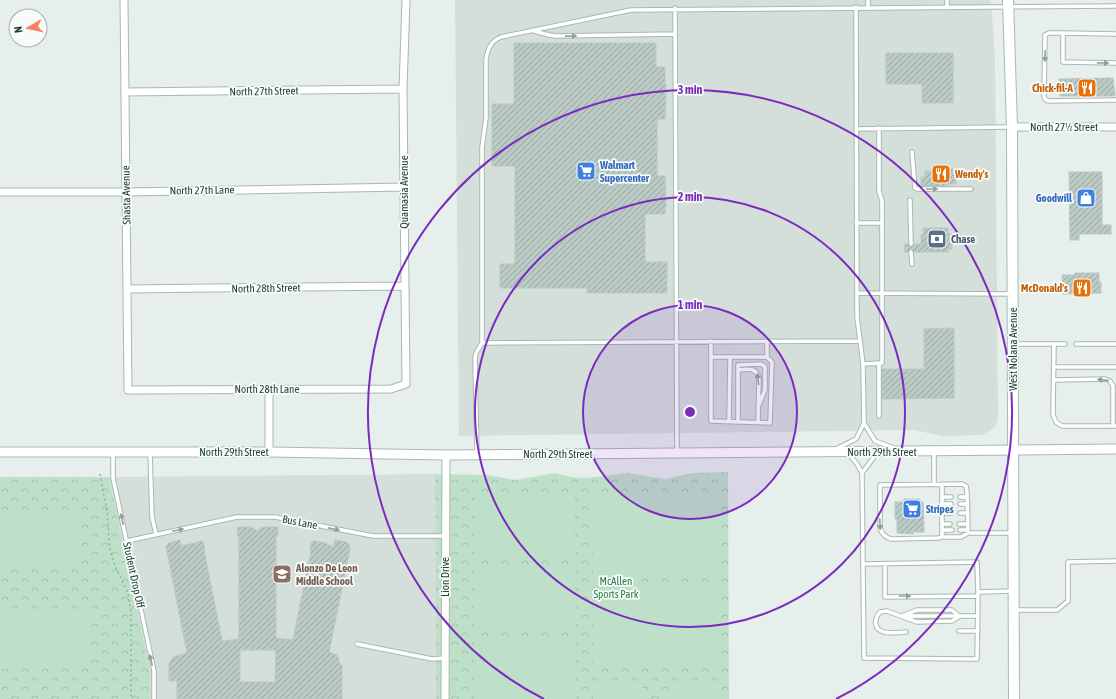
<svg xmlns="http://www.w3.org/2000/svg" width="1116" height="699" font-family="'Asap Condensed',sans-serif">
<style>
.built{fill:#d4dfda}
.park{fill:url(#park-crowns)}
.pitch{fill:#bfe0c8}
.building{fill:url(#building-hatch);stroke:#b8c9c2;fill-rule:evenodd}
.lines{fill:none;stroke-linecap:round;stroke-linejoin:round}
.service-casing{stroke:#a8b8b2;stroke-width:5.5}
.minor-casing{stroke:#a8b8b2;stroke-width:9}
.tertiary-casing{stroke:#a8b8b2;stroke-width:11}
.secondary-casing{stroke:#a4bbb3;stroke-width:12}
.path{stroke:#86b3a5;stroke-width:1.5;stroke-dasharray:2 3;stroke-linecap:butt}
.service{stroke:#fff;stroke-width:3.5}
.minor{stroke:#fff;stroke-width:7}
.tertiary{stroke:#fff;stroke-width:9}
.secondary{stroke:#fff;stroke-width:10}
.oneway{fill:#92a09c}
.ring{fill:none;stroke:#7b2cbf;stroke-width:2}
.labels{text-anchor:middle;stroke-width:3.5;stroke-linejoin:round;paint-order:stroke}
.food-label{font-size:11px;font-weight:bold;fill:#c56008;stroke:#f7fbf9;text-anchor:end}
.street-label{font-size:11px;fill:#24423a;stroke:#f7fbf9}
.shop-label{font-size:11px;font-weight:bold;fill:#366cbe;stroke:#f7fbf9;text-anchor:start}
.service-label{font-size:11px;font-weight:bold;fill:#4e5e75;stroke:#f7fbf9;text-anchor:start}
.education-label{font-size:11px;font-weight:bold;fill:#785e54;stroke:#f7fbf9;text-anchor:start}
.park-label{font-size:11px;fill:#2d7a4b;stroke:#f7fbf9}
.centre{fill:#7b2cbf;stroke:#f7fbf9;stroke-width:2}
.ring-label{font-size:12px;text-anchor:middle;font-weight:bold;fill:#7b2cbf;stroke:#f7fbf9;stroke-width:3.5;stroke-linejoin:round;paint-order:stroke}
</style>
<defs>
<pattern id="park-crowns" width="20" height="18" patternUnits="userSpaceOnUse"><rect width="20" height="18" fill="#bfe0c8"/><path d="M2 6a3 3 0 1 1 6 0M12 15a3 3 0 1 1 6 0" fill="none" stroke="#a4c1ad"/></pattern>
<pattern id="building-hatch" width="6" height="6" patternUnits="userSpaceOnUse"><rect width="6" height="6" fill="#bbcac4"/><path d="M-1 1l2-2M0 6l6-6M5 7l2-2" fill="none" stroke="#98a6a0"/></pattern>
</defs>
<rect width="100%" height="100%" fill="#e6efeb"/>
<path class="built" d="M455,0H991L995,58L998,419L996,425L990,431L981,435L942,436L914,430L459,436Z
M435,474L436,699H150V671L109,477Z"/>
<path class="park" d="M728,472L729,699H436L435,474L488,475L515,480L555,473L571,477L585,478L628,473L665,479L692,473Z
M0,477H109L150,671V699H0Z"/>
<path class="pitch" d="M592,495H719V574L593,575Z
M574,497L575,555L475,556V498Z
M0,511H81L82,568L0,569Z
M474,569H575V630H474Z
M593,588H719V665H593Z
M90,611V668L0,669V612Z
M575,639L576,699H475L474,640Z
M594,681H643V699H594Z
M670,681H719V699H670Z"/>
<path class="building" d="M514,43H656V67H665V84H666L665,119H657V176H665L666,207H665V214H645V262H667V293H587V288H500V264H515V166H492V104H514Z
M886,53H953V103H922V84H886Z
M1113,78L1115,96H1060L1059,79Z
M940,169H956V184H947V186H921V177H925V171H940Z
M1069,172H1102V225H1111V234H1079V240H1070Z
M923,228H948V234H952V249H948V252H914L911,249L909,250L908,252H904L905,244H908L911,247L914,244H921V235H923Z
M1075,273H1099V282H1101V293L1063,294L1062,275H1075Z
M954,328V398L882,399V369H924V329Z
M904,499H920V502H923L924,532H913V534L897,533V519H895V502H904Z
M238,527H252L257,531L262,527H278V536H276V638L293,640L311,551L310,549L311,542L315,541L326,543L333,547L335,540L346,542L349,544L350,549L329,652L337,655L340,664L342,665V699H177V681H169V663L173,657L187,653L166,546L169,543L180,540L181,546L203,541L205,550H204L222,641L239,639V538L237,536ZM240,650H276L275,682H240Z"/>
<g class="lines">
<g class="service-casing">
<path id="service" d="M947,0V7
M868,7V0
M675,8L677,452
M534,31L549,35L556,36L675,34
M1063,33H1049L1045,35L1044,96L1045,99L1048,101L1116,100
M1116,34L1063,33V62L1116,63
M856,129L1010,127
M912,152L915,188L918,189H971
M910,200L911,244
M856,223H882
M911,252L912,264
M857,293L1012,294
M711,341V421L770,423L772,362L767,357V341
M482,343L860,341
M1014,344H1054L1053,415L1056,422L1062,426H1116
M1054,344H1065
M1076,344H1116
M711,357H767
M879,363V416
M863,364L882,363V201L879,191V128
M1054,367H1116
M738,370C748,369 756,367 759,378L758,422
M1054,380L1105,379L1110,381L1113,386V426
M729,422L730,357
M738,422V365L761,364L765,367V390L758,407
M864,423L875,441L894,448
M836,449L856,439L864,423L863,364L857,317L856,7
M934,451V484
M113,452V478L154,671V699
M150,453L152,517L156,534
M848,453L857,464L862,473L864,658L977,659L978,592L1013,591
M477,454L475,359L476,353L482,343V148L486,118V59C488,48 491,41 501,37L631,10L1116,6
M862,473L877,453
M942,484V537
M942,497H951
M960,497H967
M942,504H951
M960,504H968
M942,513H951
M960,513H968
M942,524H950
M959,524H968
M942,530H952
M960,530H968
M968,533L967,492L966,486L962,484L880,485V527C881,534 885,537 891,539L938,538L942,537H961L968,533H1013
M127,541L237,517H275L373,536H445
M863,564L977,562L978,592
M885,564V597L977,596
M1015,610H1057L1068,601V562L1116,561
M904,615L917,610H952L959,616
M905,616H977
M959,631H978
M906,632C900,632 890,634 884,632C873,629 874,619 880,612L887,611L917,622L952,621L960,616
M357,644L432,659L445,658"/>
</g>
<g class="minor-casing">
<path id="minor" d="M124,0L128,390L391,389L406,384L403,89L406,0
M125,92L403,89
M1012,127H1116
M0,192H126L404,187
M127,289L404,286
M269,389V452
M445,699L446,455"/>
</g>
<g class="tertiary-casing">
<path id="tertiary" d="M0,452H269L446,455L1116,449"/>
</g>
<g class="secondary-casing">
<path id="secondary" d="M1008,0L1012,127L1014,699"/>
</g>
<path class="path" d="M100,474L107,512L110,549L115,566L128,593L131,612V699"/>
<use href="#service" class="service"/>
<use href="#minor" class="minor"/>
<use href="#tertiary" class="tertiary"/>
<use href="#secondary" class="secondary"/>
</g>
<defs><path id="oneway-solid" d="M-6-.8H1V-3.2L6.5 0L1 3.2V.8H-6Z"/></defs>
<g class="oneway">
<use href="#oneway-solid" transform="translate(571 36) rotate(-1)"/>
<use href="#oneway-solid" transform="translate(1045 56) rotate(91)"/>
<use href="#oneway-solid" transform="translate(1103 63) rotate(1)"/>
<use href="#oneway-solid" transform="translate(932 189)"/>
<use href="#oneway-solid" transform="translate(758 379) rotate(-96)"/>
<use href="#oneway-solid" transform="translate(1103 380) rotate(-174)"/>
<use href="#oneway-solid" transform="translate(122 519) rotate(-102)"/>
<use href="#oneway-solid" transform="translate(880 524) rotate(87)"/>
<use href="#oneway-solid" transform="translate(334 529) rotate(11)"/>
<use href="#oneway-solid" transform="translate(178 530) rotate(-12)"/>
<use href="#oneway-solid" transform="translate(905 596)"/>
<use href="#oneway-solid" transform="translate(151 660) rotate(-102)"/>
</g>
<circle cx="690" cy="412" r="107" fill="#7b2cbf" fill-opacity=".12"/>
<g class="ring">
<circle cx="690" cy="412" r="107"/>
<circle cx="690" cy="412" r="215"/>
<path d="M544 699A322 322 0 1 1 836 699"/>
</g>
<defs>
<g id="restaurant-square" transform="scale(1)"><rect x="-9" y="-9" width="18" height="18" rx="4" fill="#e8710a" stroke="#f7fbf9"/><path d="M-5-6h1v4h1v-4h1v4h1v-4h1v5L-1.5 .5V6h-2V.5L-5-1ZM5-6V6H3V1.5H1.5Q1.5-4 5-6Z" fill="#fff"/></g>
<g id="supermarket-square" transform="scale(1)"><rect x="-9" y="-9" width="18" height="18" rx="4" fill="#3f7fe0" stroke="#f7fbf9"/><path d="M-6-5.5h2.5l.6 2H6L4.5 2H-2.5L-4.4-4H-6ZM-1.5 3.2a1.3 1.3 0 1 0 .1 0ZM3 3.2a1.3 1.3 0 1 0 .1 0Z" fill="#fff"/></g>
<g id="shop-square" transform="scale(1)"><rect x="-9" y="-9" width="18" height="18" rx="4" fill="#3f7fe0" stroke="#f7fbf9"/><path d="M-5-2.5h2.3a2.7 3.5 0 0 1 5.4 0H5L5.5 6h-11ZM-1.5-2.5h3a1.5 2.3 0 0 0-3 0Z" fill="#fff"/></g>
<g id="bank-square" transform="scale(1)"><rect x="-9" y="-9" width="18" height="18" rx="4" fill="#5c6f8a" stroke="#f7fbf9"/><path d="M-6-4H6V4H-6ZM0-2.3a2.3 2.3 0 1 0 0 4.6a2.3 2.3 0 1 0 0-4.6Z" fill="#fff"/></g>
<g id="school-square" transform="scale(1)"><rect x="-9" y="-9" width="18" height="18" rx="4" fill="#8d6e63" stroke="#f7fbf9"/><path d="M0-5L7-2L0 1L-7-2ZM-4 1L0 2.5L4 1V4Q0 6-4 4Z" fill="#fff"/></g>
</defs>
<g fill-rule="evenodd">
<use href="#restaurant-square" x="1087" y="88"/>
<use href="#supermarket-square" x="586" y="171"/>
<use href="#restaurant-square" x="941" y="174"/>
<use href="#shop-square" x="1086" y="198"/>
<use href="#bank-square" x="937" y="239"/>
<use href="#restaurant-square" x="1082" y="288"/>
<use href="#supermarket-square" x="912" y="509"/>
<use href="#school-square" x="282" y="574"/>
</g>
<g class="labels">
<g class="food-label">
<text x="1073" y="92">Chick-fil-A</text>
<text x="955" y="178" text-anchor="start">Wendy's</text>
<text x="1068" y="292">McDonald's</text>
</g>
<g class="street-label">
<text transform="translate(264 91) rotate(-1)" y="4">North 27th Street</text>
<text x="1064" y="131">North 27½ Street</text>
<text transform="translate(202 190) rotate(-1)" y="4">North 27th Lane</text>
<text transform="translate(404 192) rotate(-90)" y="4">Quamasia Avenue</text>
<text transform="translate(126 195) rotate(-91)" y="4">Shasta Avenue</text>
<text transform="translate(266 288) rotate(-1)" y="4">North 28th Street</text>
<text transform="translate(1013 349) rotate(-90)" y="4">West Nolana Avenue</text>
<text x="267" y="393">North 28th Lane</text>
<text x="234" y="456">North 29th Street</text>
<text x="882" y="456">North 29th Street</text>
<text x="558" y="458">North 29th Street</text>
<text transform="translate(300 522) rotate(11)" y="4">Bus Lane</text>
<text transform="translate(134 575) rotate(78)" y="4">Student Drop Off</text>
<text transform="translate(445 577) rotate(-90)" y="4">Lion Drive</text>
</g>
<g class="shop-label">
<text x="600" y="169">Walmart<tspan x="600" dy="13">Supercenter</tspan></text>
<text x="1072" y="202" text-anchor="end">Goodwill</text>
<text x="926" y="513">Stripes</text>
</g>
<g class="service-label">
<text x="951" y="243">Chase</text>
</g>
<g class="education-label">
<text x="296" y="572">Alonzo De Leon<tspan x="296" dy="13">Middle School</tspan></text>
</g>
<g class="park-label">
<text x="616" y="585">McAllen<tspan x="616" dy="13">Sports Park</tspan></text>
</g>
</g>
<circle cx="690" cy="412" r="6" class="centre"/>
<g class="ring-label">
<text x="690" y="94">3 min</text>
<text x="690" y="201">2 min</text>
<text x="690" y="309">1 min</text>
</g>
<g transform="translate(28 28) rotate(261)"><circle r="19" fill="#f7fbf9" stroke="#a3b1ad"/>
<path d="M0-3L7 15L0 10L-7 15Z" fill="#f4845f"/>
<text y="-6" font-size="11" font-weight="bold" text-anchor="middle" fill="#24423a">N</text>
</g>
</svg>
